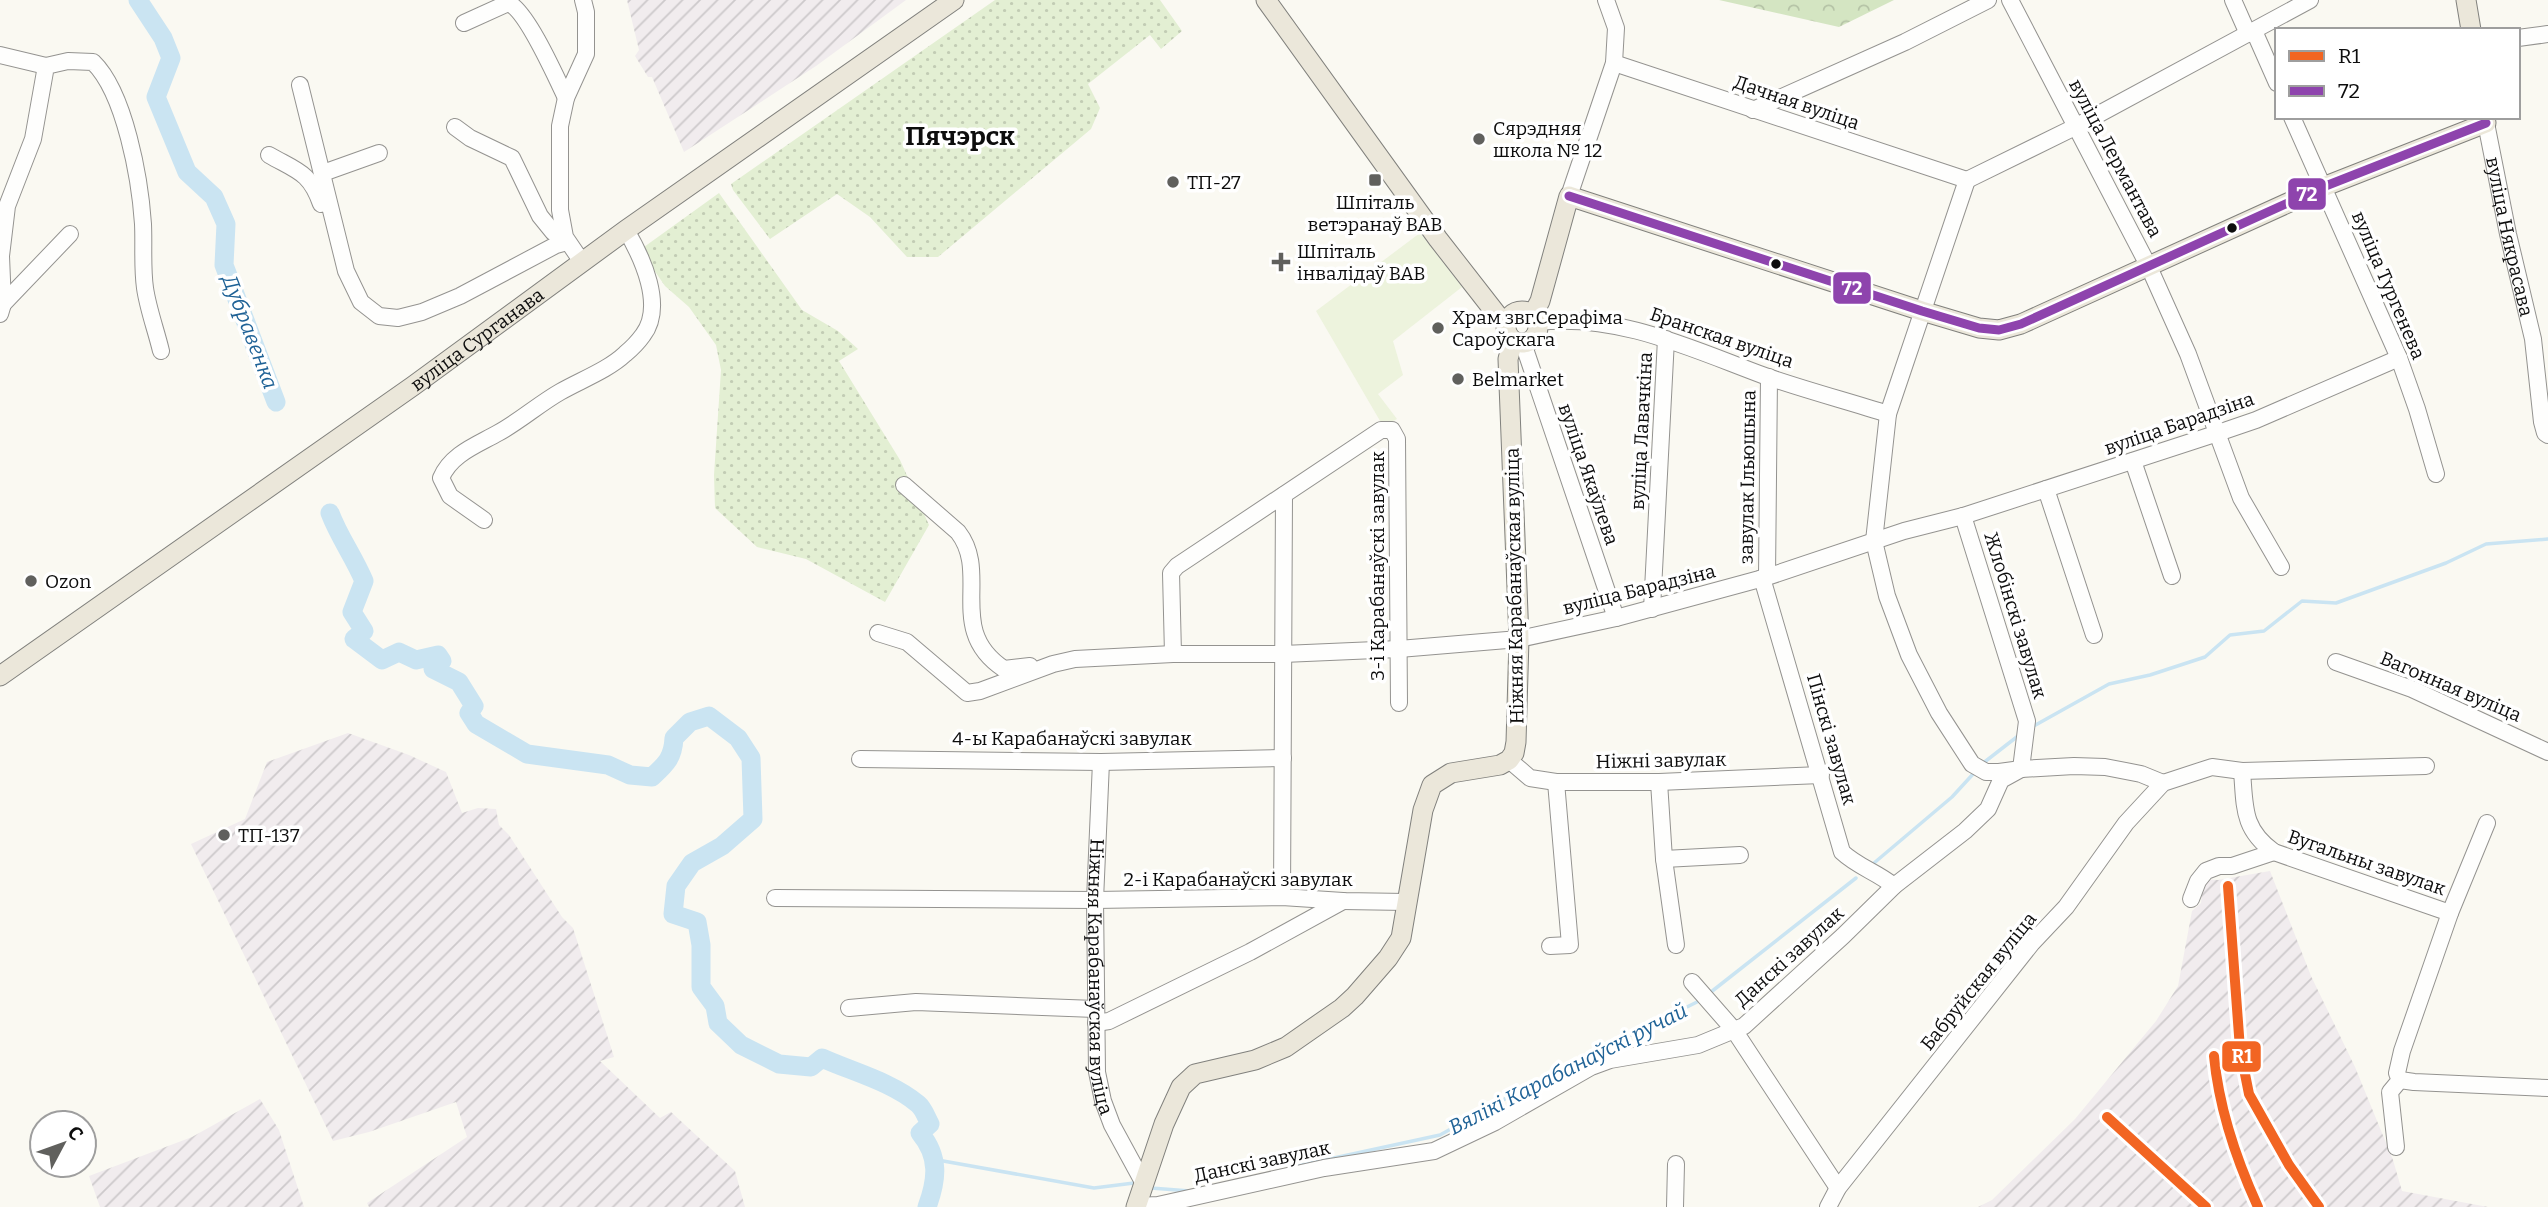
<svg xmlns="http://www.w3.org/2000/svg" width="2548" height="1207" font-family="Bitter,serif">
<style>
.industrial{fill:url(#industrial-furrows)}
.forest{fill:url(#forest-crowns)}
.park{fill:url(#park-dots)}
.pitch{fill:#edf3dd}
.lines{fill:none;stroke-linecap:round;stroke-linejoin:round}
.stream{stroke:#cae4f2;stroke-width:3.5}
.river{stroke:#cae4f2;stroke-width:19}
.minor-casing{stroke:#949390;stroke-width:18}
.major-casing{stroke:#81817d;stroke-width:21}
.minor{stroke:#fefefd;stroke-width:16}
.major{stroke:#ebe7da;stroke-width:19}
.bus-1-casing{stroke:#fff;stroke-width:14}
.bus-1{stroke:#8e44ad;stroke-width:9}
.rail-1-casing{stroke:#fff;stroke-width:16}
.rail-1{stroke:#f26522;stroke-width:10}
.poi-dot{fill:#60605d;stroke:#fff;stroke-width:2.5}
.bus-dot{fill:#0d0d0d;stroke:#fff;stroke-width:2.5}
.labels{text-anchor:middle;stroke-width:7;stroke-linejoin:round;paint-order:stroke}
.street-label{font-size:19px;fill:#0d0d0d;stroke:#fff}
.poi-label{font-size:19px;fill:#0d0d0d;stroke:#fff;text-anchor:start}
.water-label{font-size:21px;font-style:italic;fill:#1f6296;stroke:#fff}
.district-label{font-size:26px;font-weight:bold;fill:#0d0d0d;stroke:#fff}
.line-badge{stroke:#fff;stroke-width:2.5}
.badge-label{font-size:19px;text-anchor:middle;font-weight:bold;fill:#fff}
</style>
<defs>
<pattern id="industrial-furrows" width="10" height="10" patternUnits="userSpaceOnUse" patternTransform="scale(1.75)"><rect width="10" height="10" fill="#f1ecee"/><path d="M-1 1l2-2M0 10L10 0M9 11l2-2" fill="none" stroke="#cdc9cb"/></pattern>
<pattern id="forest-crowns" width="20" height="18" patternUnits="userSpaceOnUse" patternTransform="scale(1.75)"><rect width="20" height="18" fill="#d4e5c2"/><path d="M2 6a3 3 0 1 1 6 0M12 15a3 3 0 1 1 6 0" fill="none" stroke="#b5c3a6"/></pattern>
<pattern id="park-dots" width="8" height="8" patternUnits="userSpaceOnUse" patternTransform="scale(1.75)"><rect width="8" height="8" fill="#e3efd3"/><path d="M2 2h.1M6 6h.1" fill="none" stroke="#c2ccb4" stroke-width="1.8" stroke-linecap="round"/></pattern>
</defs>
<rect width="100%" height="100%" fill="#faf9f2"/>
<path class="industrial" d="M627,0H906L816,66L684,152L652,77H648L635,56L639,50Z
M348,733L409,755L446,772L462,813L478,808L496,809L499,825L509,835L562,917L573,928L614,1057L600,1061L660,1118L671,1112L735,1171L745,1207H369L367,1203L467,1137L456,1102L369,1132L333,1141L191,844L245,819L267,762Z
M2270,871L2311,976L2355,1067L2393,1160L2402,1191L2488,1207H1978L1992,1200L2075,1119L2156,1021L2178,986L2192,911L2201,903L2203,879L2218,880Z
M260,1099L279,1130L304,1207H100L89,1176L192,1137Z"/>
<path class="forest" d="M1719,0H1894L1839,27Z"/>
<path class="park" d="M995,0H1160L1182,31L1161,49L1150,35L1088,84L1100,108L1091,129L938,257H907L870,217L837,194L770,239L733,190L731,184Z
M719,193L802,310L838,331L858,349L839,361L900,460L929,525L885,602L806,559L757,547L715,508L714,475L721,370L716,345L689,307L665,286L654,270L644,247Z"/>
<path class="pitch" d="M1420,233L1462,287L1393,341L1403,375L1378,394L1397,419L1383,426L1316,311Z"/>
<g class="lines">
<path class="stream" d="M2032,727L2109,684L2150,675L2205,657L2230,635L2264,631L2302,601L2336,603L2446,563L2486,544L2548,539
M1982,764L2018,736
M1874,863L1952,797L1974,773
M1711,992L1856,878
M932,1159L1094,1188L1134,1183
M1297,1166L1440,1135L1530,1085L1697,1002
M1151,1188L1190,1191"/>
<path class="river" d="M138,0L163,38L171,58L156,97L187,172L214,197L226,224L224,265L276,402
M330,513C339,537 354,557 364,581L352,612L364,631L354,639L382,660L399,652L416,660L438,655L442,661L433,669L459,682L474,706L469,713L476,724L527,754L608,765L630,775L652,777C666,764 673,758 674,738L690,722L709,716L738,738L751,758L753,819L722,846L692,863L676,886L673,914L697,922L701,945V987L715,1006L718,1023L741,1045L779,1064L811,1067L822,1058C853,1072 892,1082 918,1104C924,1109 926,1117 930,1124L920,1133C940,1157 937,1180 927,1207"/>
<g class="minor-casing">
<g id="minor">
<path d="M2010,0L2149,267L2188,354L2241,498L2281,567"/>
<path d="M2233,0L2248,34"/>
<path d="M464,23L508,3C526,9 557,79 566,98"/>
<path d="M2254,31L2277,83"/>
<path d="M2518,38L2548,34"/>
<path d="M0,55L46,66"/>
<path d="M1614,63L1967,180"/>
<path d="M300,85L346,271L361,302L379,316L398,318L422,312L460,296L556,245L567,242"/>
<path d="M1753,110L1905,42L1988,0"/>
<path d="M2292,117L2399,358L2417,409L2436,474"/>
<path id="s1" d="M2486,123L2508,234L2533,339L2542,422L2545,433L2548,435"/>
<path d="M455,127L470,138L512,158L540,216L553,232L567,242"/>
<path d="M269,155C297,171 310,172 321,204"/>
<path d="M323,173L379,153"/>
<path d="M1967,180L1888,414L1874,541L1887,596L1909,655L1939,713L1972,764L1986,772H1999L2021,769L2074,766L2105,767L2141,774L2163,783"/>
<path d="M1967,180L2075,127L2310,0"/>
<path d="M1569,196L1614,63L1616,28L1606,0"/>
<path d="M582,262L565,237L560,210V126L566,98L586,54V12L583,0"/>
<path d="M3,304L70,234"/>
<path d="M0,314L3,304L1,256L7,206L33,139L46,66L68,61L93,62C125,93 140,179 143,224C144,245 142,267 145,288C148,309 156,330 161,351"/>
<path d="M1538,322C1618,313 1692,349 1765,376C1805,390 1847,401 1888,414"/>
<path d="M1523,343L1616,618"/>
<path d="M2133,461L2172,576"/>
<path d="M904,485L958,532C991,574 945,630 1004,669L1030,666"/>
<path d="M2046,489L2094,635"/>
<path d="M1963,516L2027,721L2021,769"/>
<path d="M484,520L450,496L441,478C451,454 477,445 498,433C520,421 539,404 560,392C581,380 608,370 625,354C631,349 638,342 643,335C665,306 642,257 626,230"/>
<path d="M1767,577L1769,377"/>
<path d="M1762,578L1842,852C1858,867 1877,872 1894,886"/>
<path d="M1652,609L1666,339"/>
<path d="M878,633L907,642L967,693L980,691L1053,664L1075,659L1173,654H1283L1399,649L1519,639L1616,618L1767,577L1904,531L1963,516L2218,433L2256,420L2399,358"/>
<path d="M1173,654L1171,573L1177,566L1381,430H1392L1397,439L1399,703"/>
<path d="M2336,662L2412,689L2548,752"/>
<path d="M860,759L1101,762L1283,758"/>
<path d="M1509,760L1530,778L1556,782H1659L1821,775"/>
<path id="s2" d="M1101,762L1095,900L1097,1072L1103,1101L1112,1125L1143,1182"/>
<path d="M2242,771C2245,807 2242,829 2274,852L2450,913"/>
<path d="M1659,782L1664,859L1676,945"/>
<path d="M2487,823L2450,913L2402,1051L2397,1073L2400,1080L2414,1082L2548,1088"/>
<path d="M1664,859L1740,855"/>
<path d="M1282,897L1284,495"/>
<path d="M775,898L1095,900L1282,897L1343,901L1406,902"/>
<path d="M2191,899L2198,881L2206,871L2219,866H2232L2274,852"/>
<path d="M1550,946L1570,945L1556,782"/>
<path d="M1692,982L1734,1030L1838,1188"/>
<path d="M849,1008L916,1002L1095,1009"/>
<path d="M1096,1023L1109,1021L1250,952L1343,901"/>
<path d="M2396,1147L2390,1092L2400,1080"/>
<path d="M1136,1206L1158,1205L1324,1168L1434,1151L1495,1122L1591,1067L1610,1060L1698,1045L1744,1026L1843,936L1894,886L1965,831L1988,809L2001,780L2021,769"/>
<path d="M1675,1207L1676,1164"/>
<path d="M1828,1207L1838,1188L2032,943L2066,907L2126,823L2163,783L2212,767L2242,771L2426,766"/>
</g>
</g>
<g class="major-casing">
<g id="major">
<path d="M1266,0L1438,239L1498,316L1506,321"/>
<path d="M2466,0L2471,30"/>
<circle cx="1522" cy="327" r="16"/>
<path d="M1533,314L1540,301L1569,196L1922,311L1979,328L1999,330L2021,324L2323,187L2486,123L2485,117"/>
<path id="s3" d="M0,676L413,386L626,230L954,0"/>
<path d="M1136,1207L1164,1124L1181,1087L1195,1074L1255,1060L1286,1047L1342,1008L1355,996L1388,958L1401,938L1423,810L1432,785L1451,773L1500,765L1509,760L1514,753L1516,742L1519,639L1508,359L1513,341"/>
</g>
</g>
<use href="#minor" class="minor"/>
<use href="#major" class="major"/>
<g class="bus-1-casing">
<path id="bus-1" d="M1569,196L1922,311L1979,328L1999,330L2021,324L2323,187L2486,123"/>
</g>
<use href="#bus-1" class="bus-1"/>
<g class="rail-1-casing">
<path id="rail-1" d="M2228,886L2240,1049L2249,1094L2289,1165L2319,1207
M2214,1056C2219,1109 2236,1159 2258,1207
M2107,1117L2206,1207"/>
</g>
<use href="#rail-1" class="rail-1"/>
</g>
<g class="poi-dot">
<circle cx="1479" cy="139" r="7"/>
<rect x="1368" y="173" width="14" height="14" rx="3.5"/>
<circle cx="1173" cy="182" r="7"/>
<path d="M1277.5 251.5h7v7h7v7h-7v7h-7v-7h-7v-7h7z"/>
<circle cx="1438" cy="328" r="7"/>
<circle cx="1458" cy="379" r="7"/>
<circle cx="31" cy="581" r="7"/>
<circle cx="224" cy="835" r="7"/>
</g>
<g class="bus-dot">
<circle cx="2232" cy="228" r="6"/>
<circle cx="1776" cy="264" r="6"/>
</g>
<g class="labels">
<g class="street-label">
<text transform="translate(1797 102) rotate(19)" y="7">Дачная вуліца</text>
<text transform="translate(2116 158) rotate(62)" y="7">вуліца Лермантава</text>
<text dy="7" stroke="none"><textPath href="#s1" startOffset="116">вуліца Някрасава</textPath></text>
<text transform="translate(2389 285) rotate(67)" y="7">вуліца Тургенева</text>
<text transform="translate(1722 337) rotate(19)" y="7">Бранская вуліца</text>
<text dy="7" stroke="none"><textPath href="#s3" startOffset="584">вуліца Сурганава</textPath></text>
<text transform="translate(2179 423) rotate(-19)" y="7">вуліца Барадзіна</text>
<text transform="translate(1641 431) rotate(-87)" y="7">вуліца Лавачкіна</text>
<text transform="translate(1589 474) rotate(71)" y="7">вуліца Якаўлева</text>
<text transform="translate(1747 477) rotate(-89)" y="7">завулак Ільюшына</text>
<text transform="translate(1377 566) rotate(-90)" y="7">3-і Карабанаўскі завулак</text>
<text transform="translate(1514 586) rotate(-91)" y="7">Ніжняя Карабанаўская вуліца</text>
<text transform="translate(1639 589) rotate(-14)" y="7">вуліца Барадзіна</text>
<text transform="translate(2016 615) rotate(73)" y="7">Жлобінскі завулак</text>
<text transform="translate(2451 686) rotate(23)" y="7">Вагонная вуліца</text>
<text x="1072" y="745">4-ы Карабанаўскі завулак</text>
<text transform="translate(1832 739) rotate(74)" y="7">Пінскі завулак</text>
<text transform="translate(1661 760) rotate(-1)" y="7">Ніжні завулак</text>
<text transform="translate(2367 862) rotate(19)" y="7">Вугальны завулак</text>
<text x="1238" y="886">2-і Карабанаўскі завулак</text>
<text transform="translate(1789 956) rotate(-42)" y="7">Данскі завулак</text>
<text dy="7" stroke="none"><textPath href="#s2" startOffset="215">Ніжняя Карабанаўская вуліца</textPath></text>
<text transform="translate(1978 981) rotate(-51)" y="7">Бабруйская вуліца</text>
<text transform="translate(1262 1161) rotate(-12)" y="7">Данскі завулак</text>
</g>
<g class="poi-label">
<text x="1493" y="135">Сярэдняя<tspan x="1493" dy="22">школа № 12</tspan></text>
<text x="1187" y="189">ТП-27</text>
<text x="1375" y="209" text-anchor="middle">Шпіталь<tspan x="1375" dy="22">ветэранаў ВАВ</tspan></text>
<text x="1297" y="258">Шпіталь<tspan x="1297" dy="22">інвалідаў ВАВ</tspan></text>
<text x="1452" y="324">Храм звг.Серафіма<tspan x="1452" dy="22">Сароўскага</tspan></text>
<text x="1472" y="386">Belmarket</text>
<text x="45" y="588">Ozon</text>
<text x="238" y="842">ТП-137</text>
</g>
<g class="water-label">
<text transform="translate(250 332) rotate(69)" y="7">Дубравенка</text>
<text transform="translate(1568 1069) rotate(-27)" y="7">Вялікі Карабанаўскі ручай</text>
</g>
<g class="district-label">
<text x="960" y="145">Пячэрск</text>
</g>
</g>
<g class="line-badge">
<rect x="2287" y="177" width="40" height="34" rx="7" fill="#8e44ad"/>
<rect x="1832" y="271" width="40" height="34" rx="7" fill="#8e44ad"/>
<rect x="2221" y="1040" width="41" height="33" rx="7" fill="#f26522"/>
</g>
<g class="badge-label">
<text x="2307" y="201">72</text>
<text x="1852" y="295">72</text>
<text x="2242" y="1063">R1</text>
</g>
<rect x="2275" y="28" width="245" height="91" fill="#ffffff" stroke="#9e9e9e" stroke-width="2"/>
<rect x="2289" y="51" width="35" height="10" fill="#f26522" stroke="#9e9e9e" stroke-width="2"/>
<text x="2338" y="63" font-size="21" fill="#0d0d0d">R1</text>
<rect x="2289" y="86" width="35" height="10" fill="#8e44ad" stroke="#9e9e9e" stroke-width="2"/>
<text x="2338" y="98" font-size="21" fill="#0d0d0d">72</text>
<g transform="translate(63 1144) rotate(49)"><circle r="33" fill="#ffffff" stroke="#9e9e9e" stroke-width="2"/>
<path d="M0-5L12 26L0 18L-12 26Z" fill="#60605d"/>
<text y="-10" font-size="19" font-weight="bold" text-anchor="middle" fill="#0d0d0d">С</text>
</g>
</svg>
